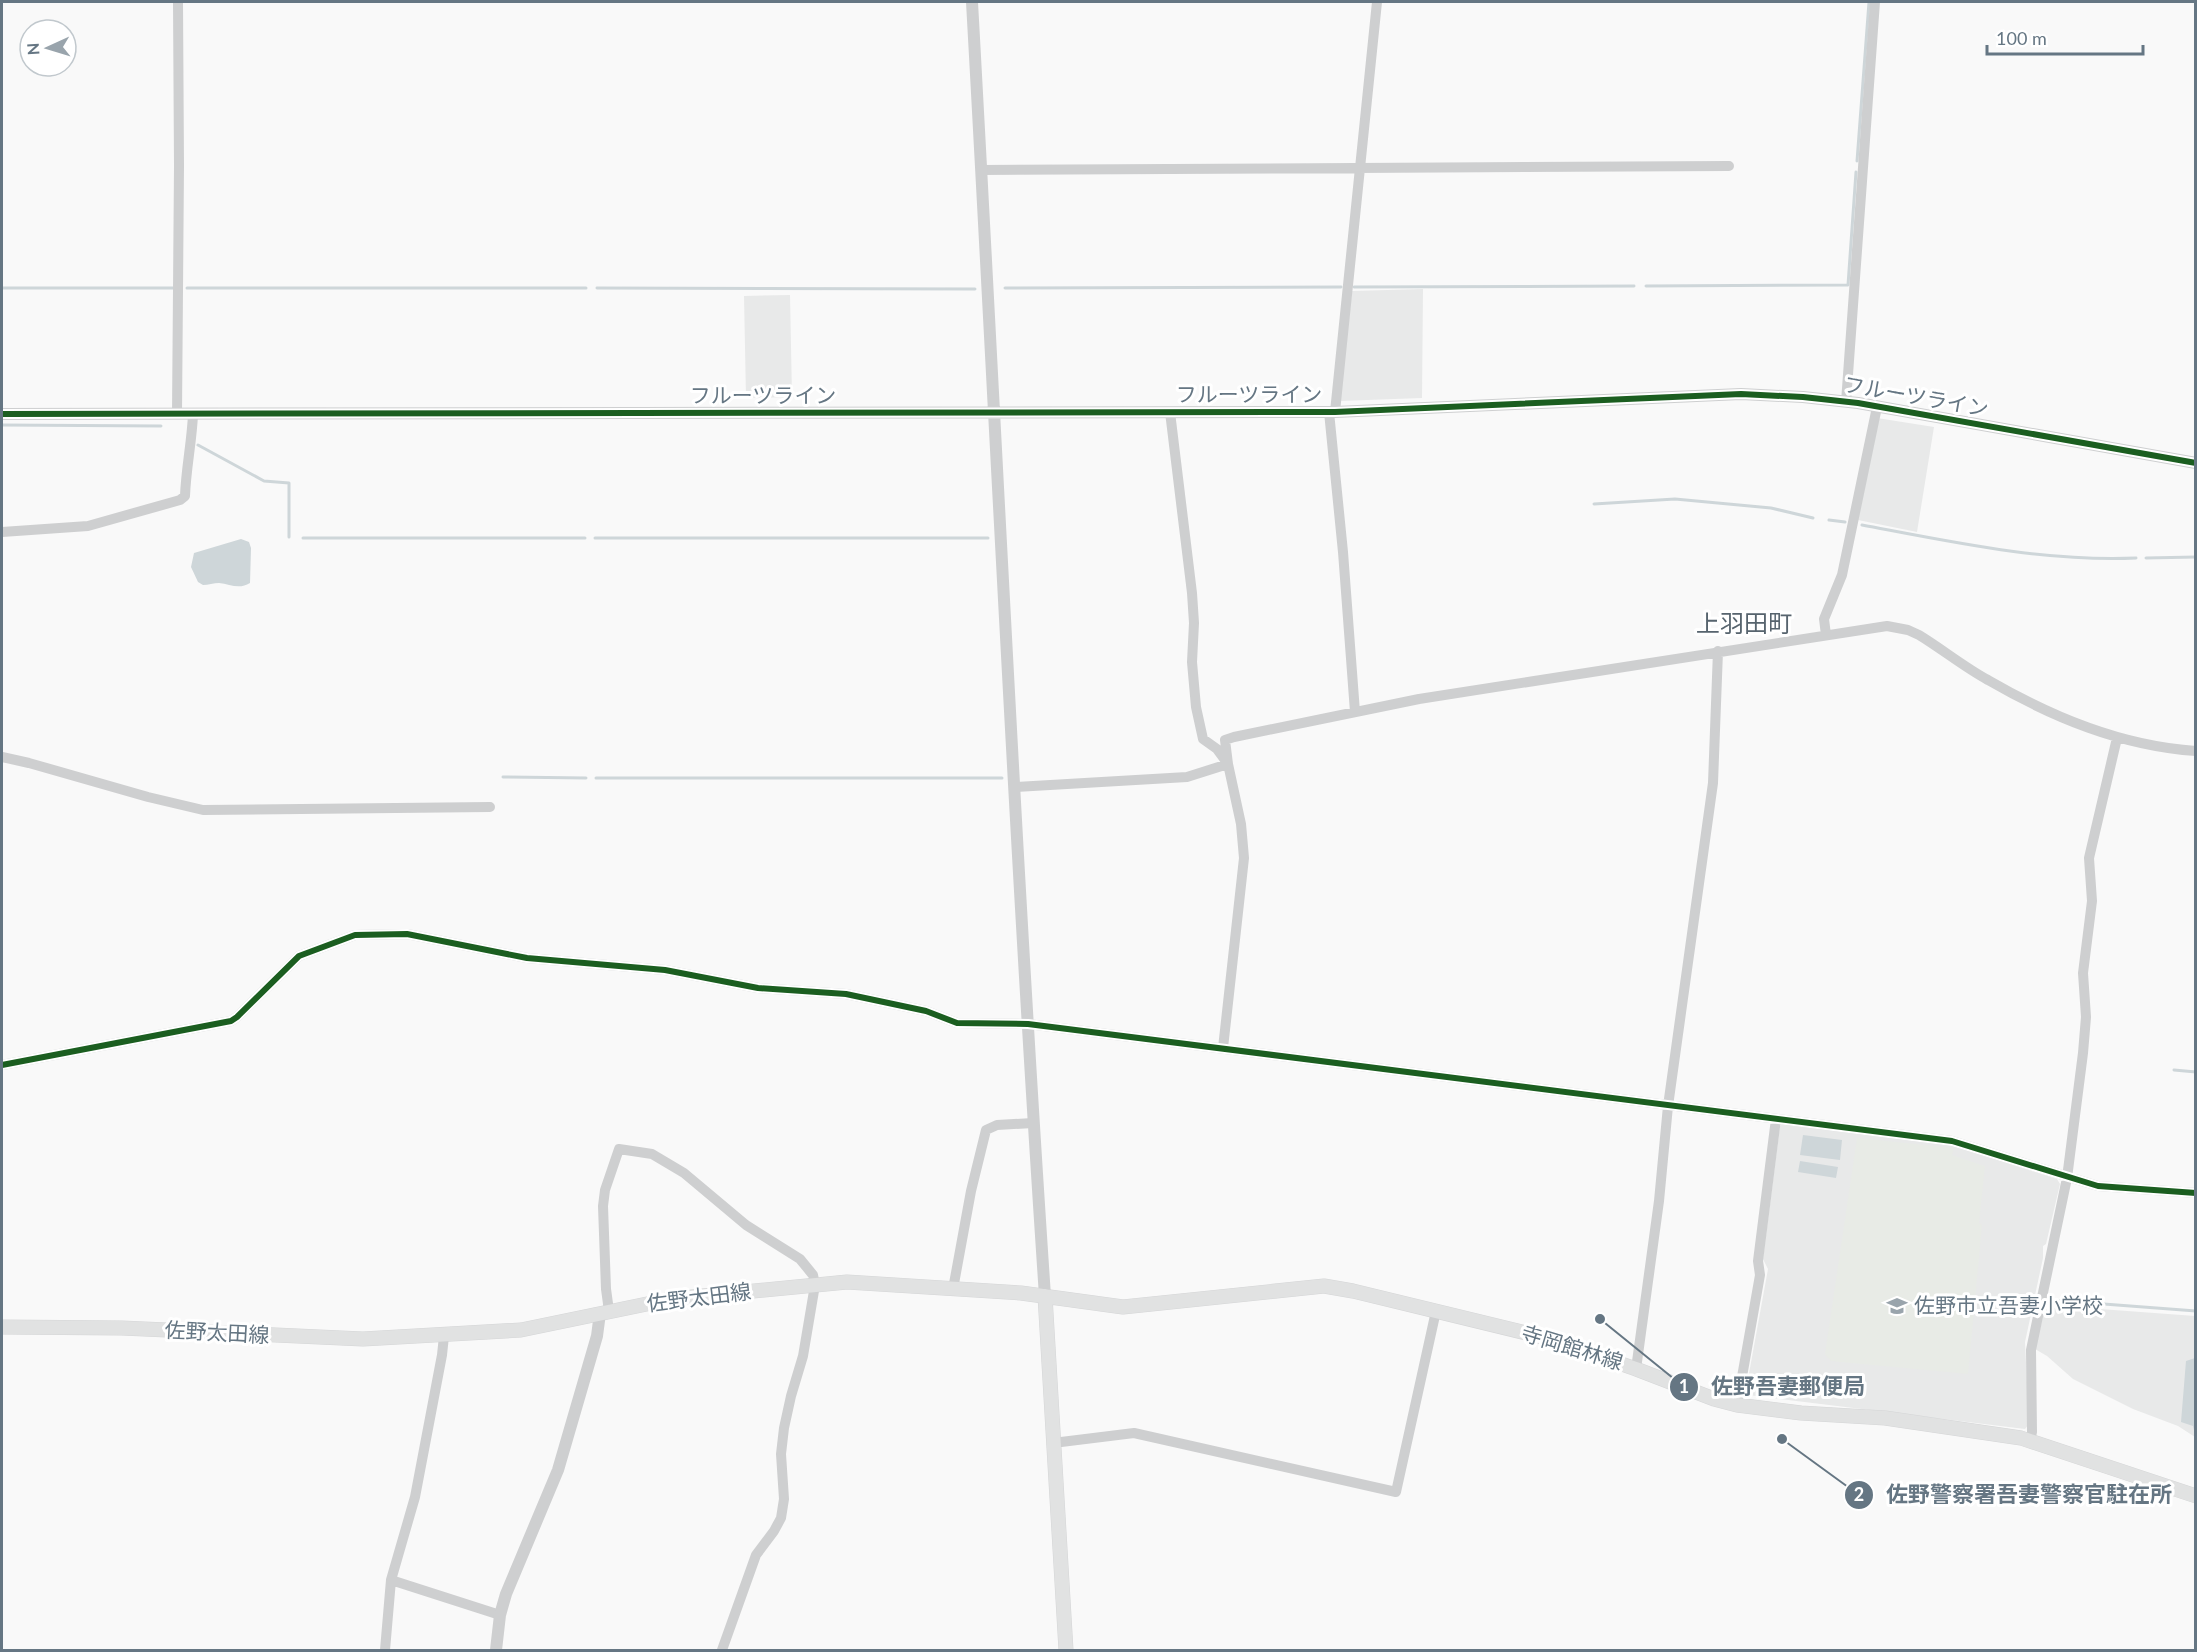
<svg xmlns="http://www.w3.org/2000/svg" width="2197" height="1652" font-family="Lato,'Noto Sans JP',sans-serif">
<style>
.built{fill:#e8e9e9}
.green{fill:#e8ebe6}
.water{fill:#ced6d9}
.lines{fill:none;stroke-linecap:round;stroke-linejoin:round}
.stream{stroke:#ced6d9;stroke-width:3}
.secondary-casing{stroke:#d5d6d7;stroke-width:15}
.minor{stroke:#cecfd0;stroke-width:10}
.tertiary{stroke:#cecfd0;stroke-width:12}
.secondary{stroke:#e1e2e2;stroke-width:14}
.cycleway-casing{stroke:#fff;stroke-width:10}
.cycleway{stroke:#1b5e20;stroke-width:6}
.labels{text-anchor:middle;stroke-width:6;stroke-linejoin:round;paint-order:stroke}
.street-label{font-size:21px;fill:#657683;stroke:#fff}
.poi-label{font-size:21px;fill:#657683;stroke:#fff;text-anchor:start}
.quarter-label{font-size:24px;fill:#57646e;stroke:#fff}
.leader{fill:none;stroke:#657683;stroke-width:2}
.callout-dot{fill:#657683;stroke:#fff;stroke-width:2}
.mark-label{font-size:18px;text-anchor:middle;font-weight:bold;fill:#fff}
.callout-label{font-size:22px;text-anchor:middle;font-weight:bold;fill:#657683;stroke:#fff;stroke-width:6;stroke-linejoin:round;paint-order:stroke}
</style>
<rect width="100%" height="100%" fill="#f9f9f9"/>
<path class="built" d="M1423,289L1422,398L1340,401L1352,291Z
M790,295L792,397L746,398L744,296Z
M1877,418L1934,427L1917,532L1858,520Z
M1782,1124L1954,1146L2057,1179L2060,1184L2046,1244L2043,1246V1258L2025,1342L2029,1424L2025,1429L1748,1395L1746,1390L1768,1269L1763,1259L1780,1126Z
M2046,1305L2195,1316V1437L2178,1426L2133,1409L2073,1379L2047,1356L2035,1349Z"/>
<path class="green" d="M1857,1138L1954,1148L1952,1155L1985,1166L1979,1223L1982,1225L1968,1374L1831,1361L1825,1354Z"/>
<path class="water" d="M241,539L249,542L251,548L250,583C239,590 230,584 219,583C214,583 208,585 203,585L198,582L191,567L194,553Z
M1803,1135L1842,1140L1840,1160L1800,1155Z
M1800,1161L1838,1167L1836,1178L1798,1172Z
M2195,1358H2196L2195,1434L2193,1426L2181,1422L2186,1361Z"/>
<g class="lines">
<path class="stream" d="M1857,161L1869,2
M1646,286L1848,285L1856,172
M1354,287L1634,286
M2,288H173
M187,288H586
M597,288L975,289
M1005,288L1341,287
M2,425L161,426
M198,445L264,481L289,483V537
M1594,504L1675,499L1771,508L1813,518
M1829,520L1845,522
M1862,525C1952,542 2044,562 2136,558
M303,538H585
M595,538H988
M2146,558L2196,557
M503,777L586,778
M596,778H1002
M2174,1070L2196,1072
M2051,1300L2196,1311"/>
<g class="secondary-casing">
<path id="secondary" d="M1045,1296L1066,1650
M2,1327L122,1328L363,1339L521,1330L671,1299L847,1282L1021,1293L1123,1307L1324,1286L1353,1291L1547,1338L1636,1369L1714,1399L1737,1405L1801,1413L1885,1418L2021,1438L2196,1496"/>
</g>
<path class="minor" d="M981,170L1729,166
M1846,402L1875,2
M1170,412L1192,593L1194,623L1192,662L1196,707L1203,739L1217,749L1228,764L1241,824L1244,858L1223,1048
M1329,412L1343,552L1355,712
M1335,412L1377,2
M177,414L179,166L178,2
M2,532L88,526L180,500L185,496C186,468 192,441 193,414
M1826,635L1824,619L1842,575L1877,407
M2,757L29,763L148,797L203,810L490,807
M1014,787L1187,777L1228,764L1225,740L1234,737L1419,699L1887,626L1908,630L1919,635C1942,649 1964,667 1988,680C2052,717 2121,746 2196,751
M2,1065L231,1021L237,1017L299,956L355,935L407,934L527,958L665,970L758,988L846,994L926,1011L957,1023L1028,1024L1952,1141L2098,1186L2196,1193
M953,1289L971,1191L986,1130L997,1125L1033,1123
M609,1311L606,1289L603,1206L605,1190L619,1149L652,1154L684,1173L746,1225L800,1259L813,1275L815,1285L803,1356L791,1396L784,1428L781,1454L784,1499L781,1518L774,1531L756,1555L722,1650
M1636,1369L1659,1201L1668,1106L1713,783L1718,651
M1737,1405L1760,1275L1758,1261L1776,1119
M2030,1441L2032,1432L2031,1350L2067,1178L2083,1053L2086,1017L2083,973L2092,901L2089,858L2117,738
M1053,1443L1134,1433L1396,1492L1436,1311
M391,1580L500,1615
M385,1650L391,1580L415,1497L442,1355L444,1336"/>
<path class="tertiary" d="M972,2C996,433 1016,865 1045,1296
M2,414L1335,412L1741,394L1803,397L1858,403L2196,463
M496,1650L500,1615L506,1594L558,1470L597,1336L600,1313"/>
<use href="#secondary" class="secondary"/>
<g class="cycleway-casing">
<path id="cycleway" d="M2,414L1335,412L1741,394L1803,397L1858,403L2196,463
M2,1065L231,1021L237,1017L299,956L355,935L407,934L527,958L665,970L758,988L846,994L926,1011L957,1023L1028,1024L1952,1141L2098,1186L2196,1193"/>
</g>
<use href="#cycleway" class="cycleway"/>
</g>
<defs>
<g id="school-bare" transform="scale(1.62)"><path d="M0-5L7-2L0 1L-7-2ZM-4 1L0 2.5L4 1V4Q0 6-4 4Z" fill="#99a4ac" stroke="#fff" stroke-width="2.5" paint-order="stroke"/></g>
</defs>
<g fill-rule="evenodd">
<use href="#school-bare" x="1897" y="1306"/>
</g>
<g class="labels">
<g class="street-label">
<text x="1249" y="402">フルーツライン</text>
<text x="763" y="403">フルーツライン</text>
<text transform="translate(1916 397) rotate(10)" y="7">フルーツライン</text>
<text transform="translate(699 1298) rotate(-7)" y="7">佐野太田線</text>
<text transform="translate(217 1333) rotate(3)" y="7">佐野太田線</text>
<text transform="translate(1572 1348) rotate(17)" y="7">寺岡館林線</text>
</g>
<g class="poi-label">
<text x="1914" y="1313">佐野市立吾妻小学校</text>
</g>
<g class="quarter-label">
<text x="1744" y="632">上羽田町</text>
</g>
</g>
<path class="leader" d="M1600 1319L1684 1387M1782 1439L1859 1495"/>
<g class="callout-dot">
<circle cx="1600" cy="1319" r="6"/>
<circle cx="1782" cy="1439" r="6"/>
<circle cx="1684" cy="1387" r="15"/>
<circle cx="1859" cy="1495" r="15"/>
</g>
<g class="mark-label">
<text x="1684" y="1393">1</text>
<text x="1859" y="1501">2</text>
</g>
<g class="callout-label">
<text x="1788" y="1394">佐野吾妻郵便局</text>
<text x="2029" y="1502">佐野警察署吾妻警察官駐在所</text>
</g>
<rect width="2197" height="1652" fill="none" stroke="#657683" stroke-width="6"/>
<g transform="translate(48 48) rotate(266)"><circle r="28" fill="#ffffff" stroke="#c1c8cd" stroke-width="1.5"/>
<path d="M0-4.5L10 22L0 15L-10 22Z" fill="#99a4ac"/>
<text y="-9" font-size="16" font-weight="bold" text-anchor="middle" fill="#657683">N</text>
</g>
<path d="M1987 45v9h156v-9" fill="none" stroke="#657683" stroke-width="3"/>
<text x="1996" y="45" font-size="18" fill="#657683" stroke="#ffffff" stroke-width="4.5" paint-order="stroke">100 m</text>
</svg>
